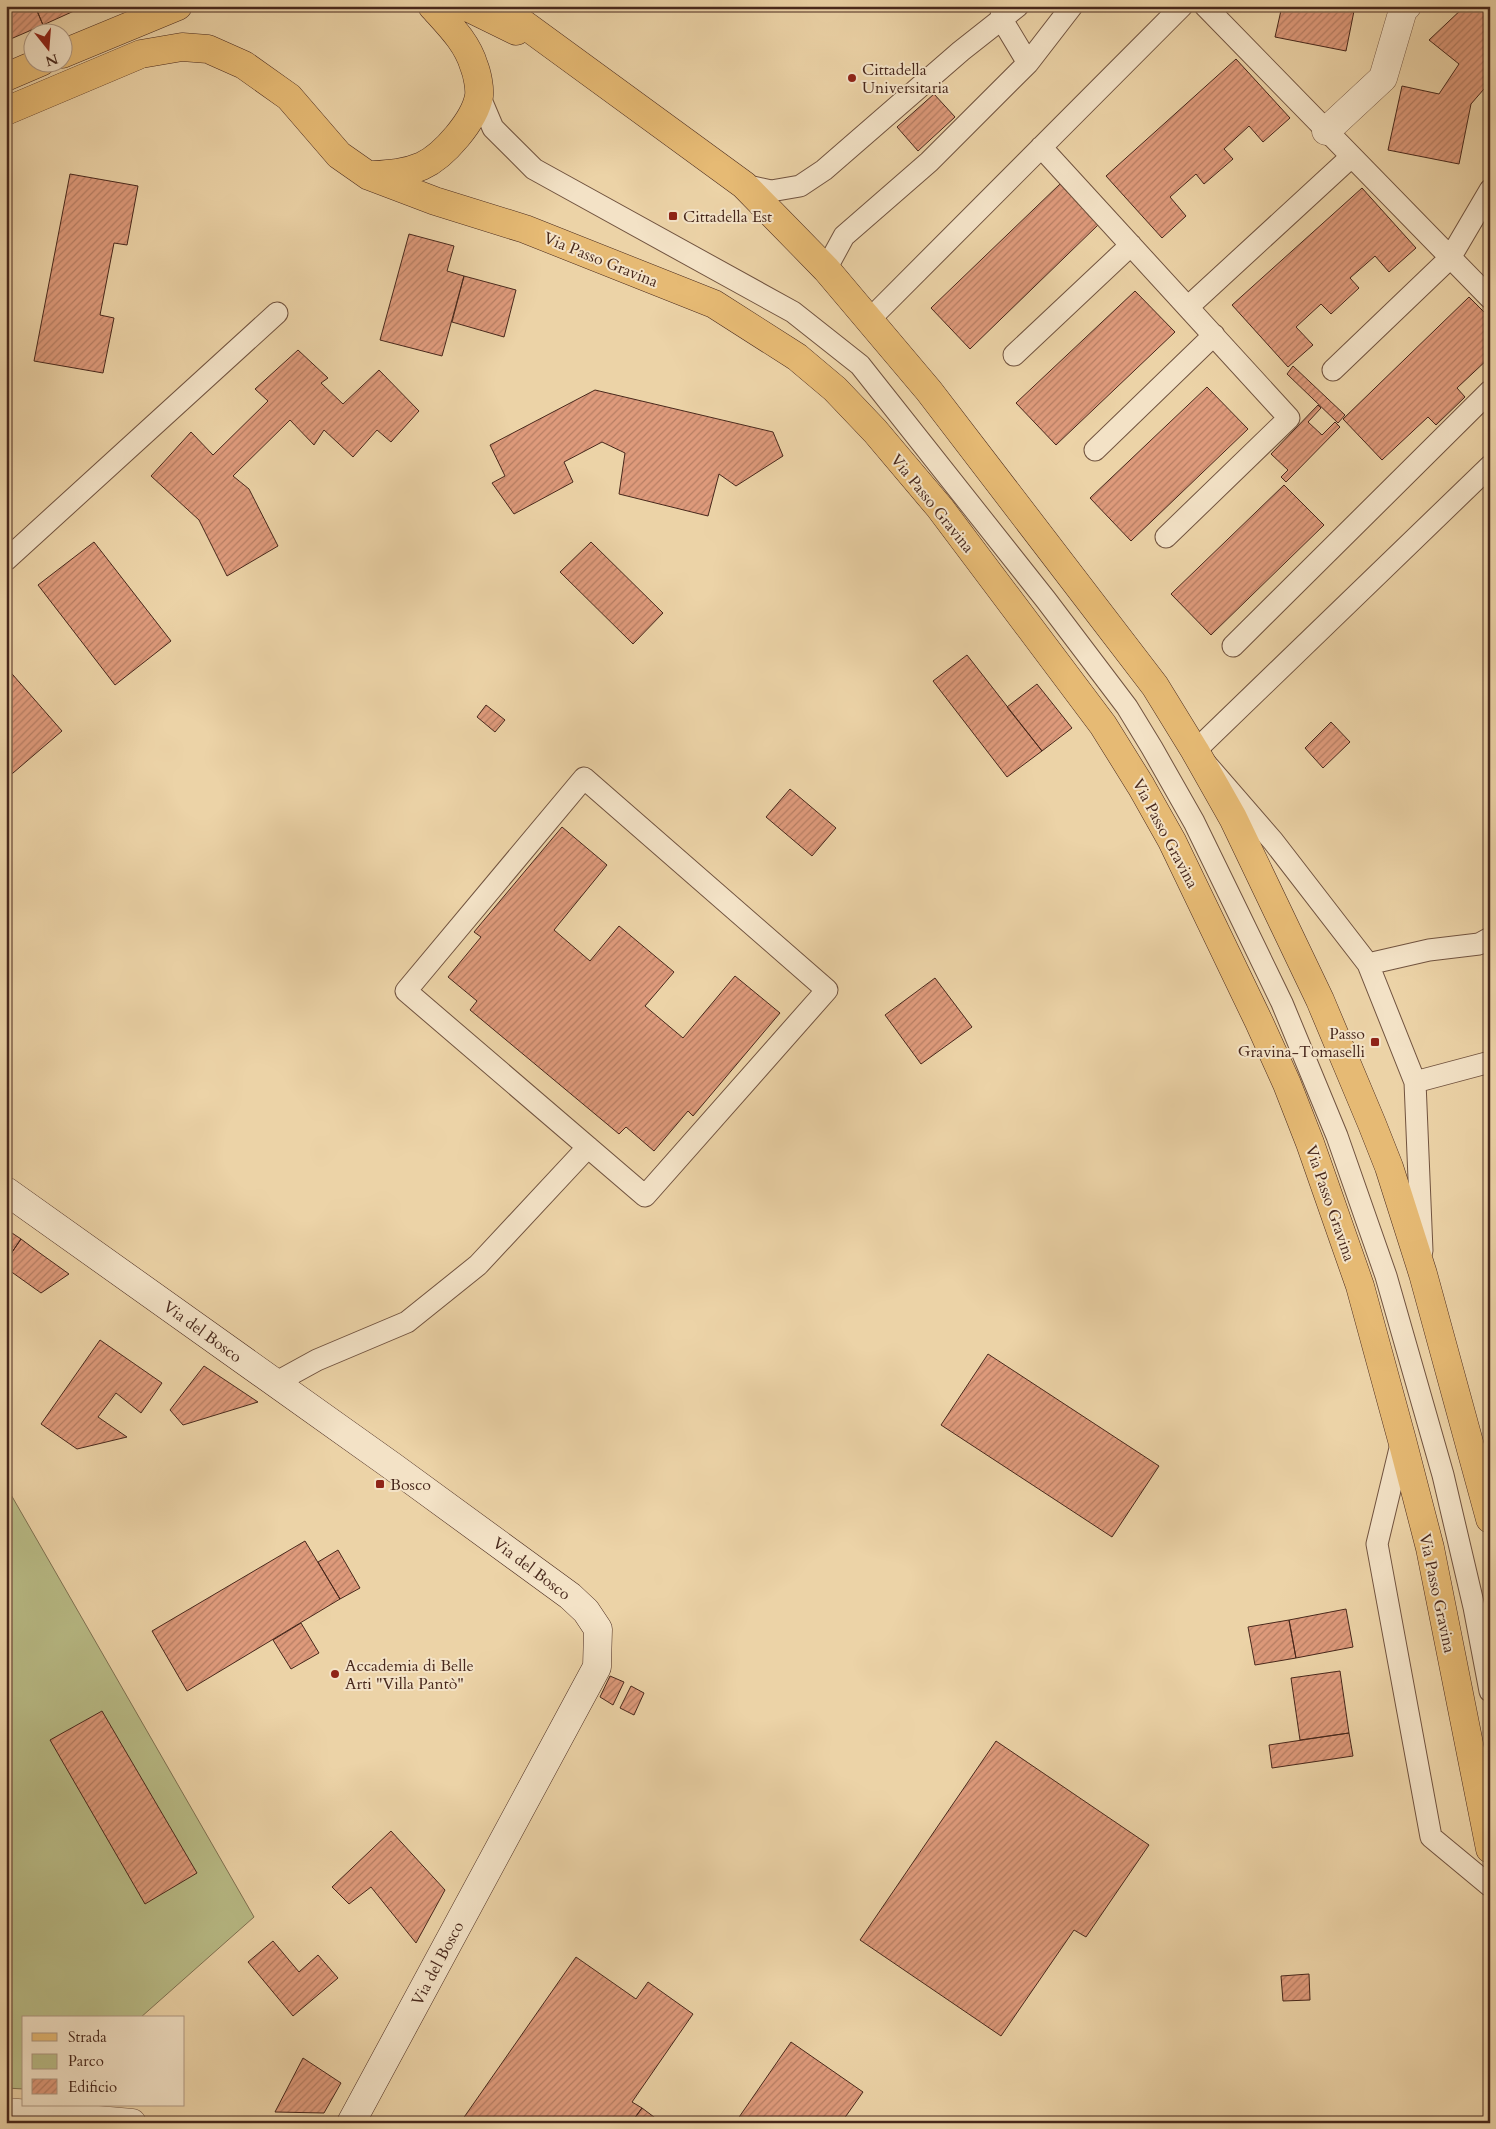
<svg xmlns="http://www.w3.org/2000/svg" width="1496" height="2129" font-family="Cardo,serif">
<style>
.green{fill:#b9bc87;stroke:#807252}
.building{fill:url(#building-hatch);stroke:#48281c}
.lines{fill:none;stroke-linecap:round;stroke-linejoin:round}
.service-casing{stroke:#71533f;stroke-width:23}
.minor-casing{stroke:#71533f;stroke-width:29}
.secondary-casing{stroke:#48281c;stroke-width:29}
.primary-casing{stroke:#48281c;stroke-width:29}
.service{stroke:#f3e2c6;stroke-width:21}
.minor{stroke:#f3e2c6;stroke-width:28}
.secondary{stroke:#f3e2c6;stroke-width:28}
.primary{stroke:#e6ba74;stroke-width:28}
.poi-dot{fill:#8f2418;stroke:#f3e2c6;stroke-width:2}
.labels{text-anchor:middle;stroke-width:4;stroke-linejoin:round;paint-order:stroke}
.poi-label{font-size:16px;fill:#48281c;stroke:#f3e2c6;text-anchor:start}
.street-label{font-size:16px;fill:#48281c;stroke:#f3e2c6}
</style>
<defs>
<pattern id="building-hatch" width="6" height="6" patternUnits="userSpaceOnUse" patternTransform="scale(1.25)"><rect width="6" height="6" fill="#de9a7b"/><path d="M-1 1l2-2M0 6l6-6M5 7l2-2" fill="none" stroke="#b67e64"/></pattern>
</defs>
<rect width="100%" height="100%" fill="#ecd3a7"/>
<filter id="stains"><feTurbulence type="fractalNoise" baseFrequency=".004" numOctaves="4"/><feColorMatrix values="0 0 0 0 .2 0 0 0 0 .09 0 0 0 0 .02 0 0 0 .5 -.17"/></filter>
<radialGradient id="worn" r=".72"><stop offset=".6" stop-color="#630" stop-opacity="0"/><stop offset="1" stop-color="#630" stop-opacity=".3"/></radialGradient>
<path class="green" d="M6,1486L254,1917L140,2018H24V2089L6,2088Z"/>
<path class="building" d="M6,6H35L43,25L6,41Z
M35,6H85L43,25Z
M1282,6H1355L1346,51L1275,37Z
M1465,6H1490V82L1471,104L1459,164L1388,150L1402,86L1439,94L1459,64L1429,40Z
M1236,59L1290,118L1263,142L1249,126L1224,149L1233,159L1204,184L1196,174L1170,197L1186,216L1162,238L1106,176Z
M934,94L955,117L918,151L897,127Z
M70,174L138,186L127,245L114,243L100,315L114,318L103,373L34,361Z
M1060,184L1098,225L970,349L931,308Z
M1362,188L1416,248L1389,272L1375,256L1350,278L1359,288L1331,314L1321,304L1296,327L1313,345L1288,367L1232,305Z
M409,234L454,246L447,271L464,276L442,356L380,340Z
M464,276L516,290L504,337L452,322Z
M1135,291L1175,332L1056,445L1016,403Z
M1469,297L1490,318V357L1457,388L1465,397L1436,425L1428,417L1382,460L1343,419Z
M298,350L328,378L321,383L343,404L379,370L419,411L391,442L377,430L353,457L324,430L314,445L290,420L233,476L249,489L278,546L227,576L199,520L151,476L191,432L213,455L268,401L255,389Z
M1293,366L1345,415L1338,423L1287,374Z
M1207,387L1248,429L1131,541L1090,498Z
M595,390L773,432L783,456L736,486L719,474L708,516L619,494L625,453L602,442L564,462L573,482L514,514L492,483L505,476L490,445Z
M1318,405L1321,408L1308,422L1322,435L1335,422L1340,427L1286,482L1281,477L1288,470L1271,454Z
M1284,485L1324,525L1211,635L1171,594Z
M94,542L171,641L115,685L38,585Z
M591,542L663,613L633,644L560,572Z
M967,655L1042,751L1007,777L933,681Z
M6,667L62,731L6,779Z
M1037,684L1072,728L1042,751L1007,707Z
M486,705L505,720L495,732L477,717Z
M1331,722L1350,742L1323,768L1305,748Z
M790,789L836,828L812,856L766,817Z
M562,827L607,865L554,930L590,961L619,926L674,972L645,1006L683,1038L735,976L780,1013L693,1116L688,1111L654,1151L626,1127L619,1134L470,1010L477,1001L448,977L481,937L474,932Z
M935,978L972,1027L921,1064L885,1015Z
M6,1229L21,1239L6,1261Z
M21,1239L37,1251L69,1274L41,1293L6,1268V1261Z
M100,1340L162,1383L141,1413L116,1393L98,1417L127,1437L77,1449L41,1424Z
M988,1354L1159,1466L1112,1537L941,1425Z
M204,1366L258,1402L183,1425L170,1410Z
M305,1541L340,1599L187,1691L152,1631Z
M338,1550L360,1588L340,1599L318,1562Z
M1346,1609L1353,1647L1296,1658L1289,1620Z
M1289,1620L1296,1658L1255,1665L1248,1627Z
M301,1623L319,1653L291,1669L273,1640Z
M1340,1671L1349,1733L1300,1740L1291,1678Z
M610,1676L624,1682L613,1705L600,1697Z
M631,1686L644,1693L634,1715L620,1708Z
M102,1711L197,1873L145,1904L50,1740Z
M1349,1733L1353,1756L1272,1768L1269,1745Z
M996,1741L1149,1845L1086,1937L1074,1930L1001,2036L860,1940Z
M391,1831L445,1890L416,1943L371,1887L349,1904L332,1887Z
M273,1941L299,1972L318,1955L338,1978L293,2016L248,1962Z
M576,1957L636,1999L648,1982L693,2014L632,2102L642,2108L631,2123H460Z
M1309,1974L1310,2000L1283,2001L1281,1976Z
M791,2042L863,2092L841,2123H735Z
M303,2058L341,2083L324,2113L275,2112Z
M642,2108L662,2123H631Z"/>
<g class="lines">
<g class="service-casing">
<path id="service" d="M1002,6L1001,18L1028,63
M1205,6L1490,298
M479,95L493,128L534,169L793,312L860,365L1046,600L1127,707L1152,748L1194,822L1234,904L1282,1003L1337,1136L1386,1276L1443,1475L1474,1607L1490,1691
M1041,147L1289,418L1166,537
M744,185L771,191L800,186L824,170L961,51L1018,6
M826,269L844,236L929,162L1028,63L1072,6
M1188,307L1351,157
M869,320L1182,6
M1014,355L1131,245
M1333,370L1450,258L1490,190
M1095,450L1214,335
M1490,466L1195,751L1273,841L1368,964L1429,950L1479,944L1490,938
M6,560L277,313
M1233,646L1490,391
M584,778L827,990L645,1196L406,991Z
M1368,964L1415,1082L1422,1251
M1415,1082L1490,1062
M275,1383L317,1360L407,1322L478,1265L588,1147
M1402,1440L1377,1544L1431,1837L1490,1886"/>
</g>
<g class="minor-casing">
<path id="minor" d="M1326,131L1383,78L1403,10L1407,6
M6,2112L132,2123"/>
</g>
<g class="secondary-casing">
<path id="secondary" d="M6,1191L392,1466L570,1596L586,1611L598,1629L597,1667L351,2123"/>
</g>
<g class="primary-casing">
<path id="primary" d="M465,6L516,31
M499,6L744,185L826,269L929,391L1155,686L1195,751L1233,818L1320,1000L1372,1124L1389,1167L1423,1274L1490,1519
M62,54L178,6
M6,77L41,62
M6,111L141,54L182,47L208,49L244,65L289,97L339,155L369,176L435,201L525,229L714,304L797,357L835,389L875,431L940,508L1103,725L1141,786L1172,841L1259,1022L1287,1084L1310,1143L1360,1286L1402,1440L1430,1548L1490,1849
M373,175C390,174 406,173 422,166C444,156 475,120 479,96C480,88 477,73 474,66C467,42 448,24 432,6"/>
</g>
<use href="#service" class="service"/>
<use href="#minor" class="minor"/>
<use href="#secondary" class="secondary"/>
<use href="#primary" class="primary"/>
</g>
<g class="poi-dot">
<circle cx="852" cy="78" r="5"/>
<rect x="668" y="211" width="10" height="10" rx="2.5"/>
<rect x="1370" y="1037" width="10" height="10" rx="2.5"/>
<rect x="375" y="1479" width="10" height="10" rx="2.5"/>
<circle cx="335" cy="1674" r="5"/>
</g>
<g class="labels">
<g class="poi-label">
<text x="862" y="75">Cittadella<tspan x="862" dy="18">Universitaria</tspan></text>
<text x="683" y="222">Cittadella Est</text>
<text x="1365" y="1039" text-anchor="end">Passo<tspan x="1365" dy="18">Gravina-Tomaselli</tspan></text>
<text x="390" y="1490">Bosco</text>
<text x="345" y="1671">Accademia di Belle<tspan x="345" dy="18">Arti "Villa Pantò"</tspan></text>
</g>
<g class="street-label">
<text transform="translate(601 259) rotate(22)" y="6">Via Passo Gravina</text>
<text transform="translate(933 503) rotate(51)" y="6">Via Passo Gravina</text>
<text transform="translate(1166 833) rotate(62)" y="6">Via Passo Gravina</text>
<text transform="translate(1331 1203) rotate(71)" y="6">Via Passo Gravina</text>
<text transform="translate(203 1331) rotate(36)" y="6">Via del Bosco</text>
<text transform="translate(532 1568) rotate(37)" y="6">Via del Bosco</text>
<text transform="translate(1438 1593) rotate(78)" y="6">Via Passo Gravina</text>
<text transform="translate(437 1963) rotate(-62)" y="6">Via del Bosco</text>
</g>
</g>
<rect width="1496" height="2129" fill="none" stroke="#ecd3a7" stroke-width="25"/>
<rect x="8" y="8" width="1481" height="2114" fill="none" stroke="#48281c" stroke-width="2.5"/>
<rect x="12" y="12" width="1471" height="2104" fill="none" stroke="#48281c"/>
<rect x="22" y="2016" width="162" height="90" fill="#f3e2c6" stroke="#af9882"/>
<rect x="32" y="2033" width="25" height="8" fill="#e6ba74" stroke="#af9882"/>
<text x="68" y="2042" font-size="15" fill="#48281c">Strada</text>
<rect x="32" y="2054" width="25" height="15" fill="#b9bc87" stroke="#af9882"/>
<text x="68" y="2066" font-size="15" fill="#48281c">Parco</text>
<rect x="32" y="2079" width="25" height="15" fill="url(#building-hatch)" stroke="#af9882"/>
<text x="68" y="2092" font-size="15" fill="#48281c">Edificio</text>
<g transform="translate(48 48) rotate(163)"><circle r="24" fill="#f3e2c6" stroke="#af9882"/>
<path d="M0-4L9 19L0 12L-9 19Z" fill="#8f2418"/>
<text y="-8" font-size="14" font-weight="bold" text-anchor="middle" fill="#48281c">N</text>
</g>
<rect width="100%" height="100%" filter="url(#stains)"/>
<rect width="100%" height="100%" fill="url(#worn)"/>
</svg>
